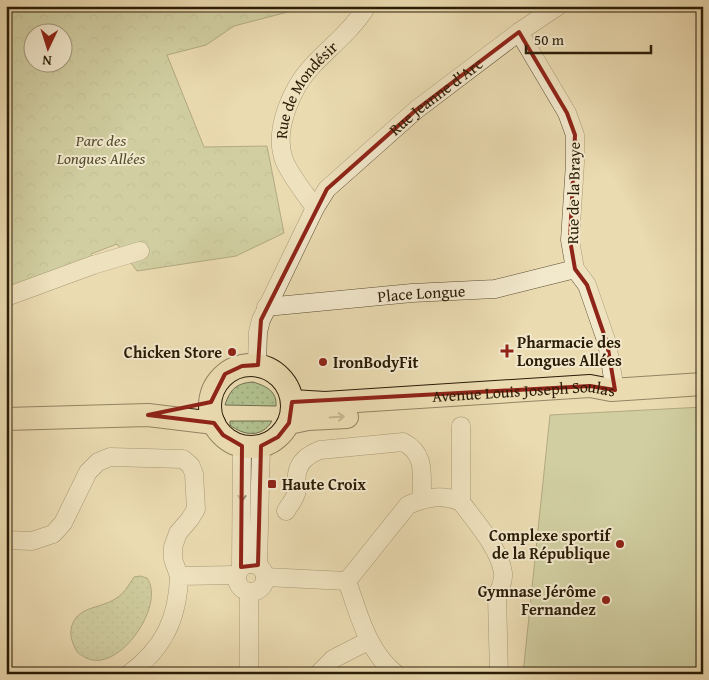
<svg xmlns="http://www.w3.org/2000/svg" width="709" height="680" font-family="'Gentium Book Plus',serif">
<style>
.grass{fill:url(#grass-dots);stroke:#6e6e4c}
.forest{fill:url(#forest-crowns);stroke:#6e6e4c;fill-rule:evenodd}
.pitch{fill:#b2c190;stroke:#6e6e4c}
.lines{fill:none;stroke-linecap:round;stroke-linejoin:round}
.minor-casing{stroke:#5a4c32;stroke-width:19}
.major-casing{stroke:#2a1c07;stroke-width:24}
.minor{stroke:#f2e8cc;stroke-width:18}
.major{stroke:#ebdbb1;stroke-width:22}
.oneway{stroke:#948564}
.oneway2{stroke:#988c73}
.marked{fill:none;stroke:#8f2418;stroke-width:4;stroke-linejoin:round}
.poi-dot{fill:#8f2418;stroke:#f2e8cc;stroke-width:2}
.labels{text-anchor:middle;stroke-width:4;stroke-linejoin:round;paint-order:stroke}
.street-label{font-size:16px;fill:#2a1c07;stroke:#f2e8cc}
.park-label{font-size:16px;font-style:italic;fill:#534e30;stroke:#f2e8cc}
.poi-label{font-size:16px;font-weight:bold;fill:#2a1c07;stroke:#f2e8cc;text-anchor:start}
</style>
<defs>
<pattern id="grass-dots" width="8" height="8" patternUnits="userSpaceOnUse" patternTransform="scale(1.25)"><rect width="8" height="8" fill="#b2c190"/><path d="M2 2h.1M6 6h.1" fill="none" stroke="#99a57b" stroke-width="1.8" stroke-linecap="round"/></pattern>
<pattern id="forest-crowns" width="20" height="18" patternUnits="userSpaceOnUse" patternTransform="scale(1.25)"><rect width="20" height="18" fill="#b2c190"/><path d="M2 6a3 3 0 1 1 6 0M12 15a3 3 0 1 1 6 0" fill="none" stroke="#99a57b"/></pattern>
</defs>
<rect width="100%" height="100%" fill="#ebdbb1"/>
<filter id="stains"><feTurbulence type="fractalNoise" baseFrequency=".004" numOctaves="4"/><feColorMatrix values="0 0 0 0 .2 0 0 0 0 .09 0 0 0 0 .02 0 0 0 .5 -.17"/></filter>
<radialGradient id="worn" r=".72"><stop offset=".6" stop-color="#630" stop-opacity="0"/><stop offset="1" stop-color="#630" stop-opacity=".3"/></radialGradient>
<path class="grass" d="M253,382C266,386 277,391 276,406L225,405C230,389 237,383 253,382Z
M230,421H272C262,438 244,436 230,425Z
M140,576L147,578C167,606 115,679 83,656C79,654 77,653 75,648C71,640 69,631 73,623C79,607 101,608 115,599C124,594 128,586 134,577Z"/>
<path class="forest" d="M6,6H311L234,26L206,45L167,55L204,147L267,146L284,233L236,256L137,271L117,244L91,254L94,271L6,293ZM32,32H62V62H32Z"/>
<path class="pitch" d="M703,407V674H523L550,415Z"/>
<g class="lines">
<g class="minor-casing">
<g id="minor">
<path d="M519,32L567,113L575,135V163L570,240L575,269L587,285L607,343L615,390"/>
<path id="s1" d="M315,208C305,193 291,177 284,160C273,130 292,87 313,65C331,46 353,29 367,6"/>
<path d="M6,297L93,265L140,251"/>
<path id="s2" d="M266,307L412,293L495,289L575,269"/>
<path id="s3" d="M257,365L258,332L261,320L315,208L327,189L416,110L519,32L558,6"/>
<path d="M461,426V502"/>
<path d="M286,511C290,504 296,498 297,490C297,485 296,479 297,474C299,461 308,455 320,450L403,442C427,454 421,476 422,499"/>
<path d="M6,540L32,541L53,534L63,523L88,472L98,462L110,457L183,459L191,466L194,474L196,509L190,519L178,533L173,547V559L179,576"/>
<circle cx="251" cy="578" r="14"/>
<path d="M258,565L261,446"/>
<path d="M241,567L242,446"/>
<path d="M265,577L347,581"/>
<path d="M347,581L408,505C427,497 442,494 461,502C475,521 500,549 503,573C504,581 500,588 497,596L499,674"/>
<path d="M347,581C359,614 367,651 396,674"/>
<path d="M129,674C163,649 178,619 179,576L236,575"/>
<path d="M249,674V592"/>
<path d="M318,674L333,659L368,641"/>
</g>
</g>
<g class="major-casing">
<g id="major">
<circle cx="251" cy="406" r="41"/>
<path id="s4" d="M292,401L325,403L590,386L611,390L703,384"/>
<path d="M6,419L148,415L214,423"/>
<path d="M289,423L308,419L347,417"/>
</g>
</g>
<use href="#minor" class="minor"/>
<use href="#major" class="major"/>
</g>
<defs><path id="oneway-shaft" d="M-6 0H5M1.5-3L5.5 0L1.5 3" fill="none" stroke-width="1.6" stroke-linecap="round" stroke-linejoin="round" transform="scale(1.25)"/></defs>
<use class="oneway" href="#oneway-shaft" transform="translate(337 417) rotate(-4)"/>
<use class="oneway2" href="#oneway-shaft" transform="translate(242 494) rotate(91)"/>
<path d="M0 0H709V680H0ZM519,32L567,113L575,135L570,240L575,269L587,285L607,343L615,390L590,386L292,402L289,423L278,437L261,446L258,565L241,567L242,446L223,435L214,423L148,415L211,402L225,374L242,366L258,365L261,320L327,189L416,110Z" fill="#ebdbb1" fill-opacity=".55" fill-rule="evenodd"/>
<path class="marked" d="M519,32L567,113L575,135L570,240L575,269L587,285L607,343L615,390L590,386L292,402L289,423L278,437L261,446L258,565L241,567L242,446L223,435L214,423L148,415L211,402L225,374L242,366L258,365L261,320L327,189L416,110Z"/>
<g class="poi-dot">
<path d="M504.5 343.5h5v5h5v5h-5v5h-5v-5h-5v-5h5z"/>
<circle cx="232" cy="352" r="5"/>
<circle cx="323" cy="362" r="5"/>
<rect x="267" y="479" width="10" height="10" rx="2.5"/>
<circle cx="620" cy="544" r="5"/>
<circle cx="606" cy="600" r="5"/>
</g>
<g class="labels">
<g class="street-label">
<text dy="6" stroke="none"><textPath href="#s1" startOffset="135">Rue de Mondésir</textPath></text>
<text dy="6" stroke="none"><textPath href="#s3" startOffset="335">Rue Jeanne d'Arc</textPath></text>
<text transform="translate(573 193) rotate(-89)" y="6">Rue de la Braye</text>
<text dy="6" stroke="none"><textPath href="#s2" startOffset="156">Place Longue</textPath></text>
<text dy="6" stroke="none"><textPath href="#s4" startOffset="232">Avenue Louis Joseph Soulas</textPath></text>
</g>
<g class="park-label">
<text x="101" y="146">Parc des<tspan x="101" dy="18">Longues Allées</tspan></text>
</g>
<g class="poi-label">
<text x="517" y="348">Pharmacie des<tspan x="517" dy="18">Longues Allées</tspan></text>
<text x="222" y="358" text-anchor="end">Chicken Store</text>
<text x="333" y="368">IronBodyFit</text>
<text x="282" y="490">Haute Croix</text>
<text x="610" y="541" text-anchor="end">Complexe sportif<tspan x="610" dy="18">de la République</tspan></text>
<text x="596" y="597" text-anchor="end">Gymnase Jérôme<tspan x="596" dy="18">Fernandez</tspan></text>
</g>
</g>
<rect width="709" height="680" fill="none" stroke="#ebdbb1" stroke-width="25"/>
<rect x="8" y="8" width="694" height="665" fill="none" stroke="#2a1c07" stroke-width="2.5"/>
<rect x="12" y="12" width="684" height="655" fill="none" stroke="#2a1c07"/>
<g transform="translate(48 48) rotate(184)"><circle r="24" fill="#f2e8cc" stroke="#a2967d"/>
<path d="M0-4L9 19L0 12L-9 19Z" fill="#8f2418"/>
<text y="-8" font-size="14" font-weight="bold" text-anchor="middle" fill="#2a1c07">N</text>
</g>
<path d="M526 45v8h125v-8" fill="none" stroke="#2a1c07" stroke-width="2.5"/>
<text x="534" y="45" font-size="15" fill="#2a1c07" stroke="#f2e8cc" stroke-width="4" paint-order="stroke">50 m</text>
<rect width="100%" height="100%" filter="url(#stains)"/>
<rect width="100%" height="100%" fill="url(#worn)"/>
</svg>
